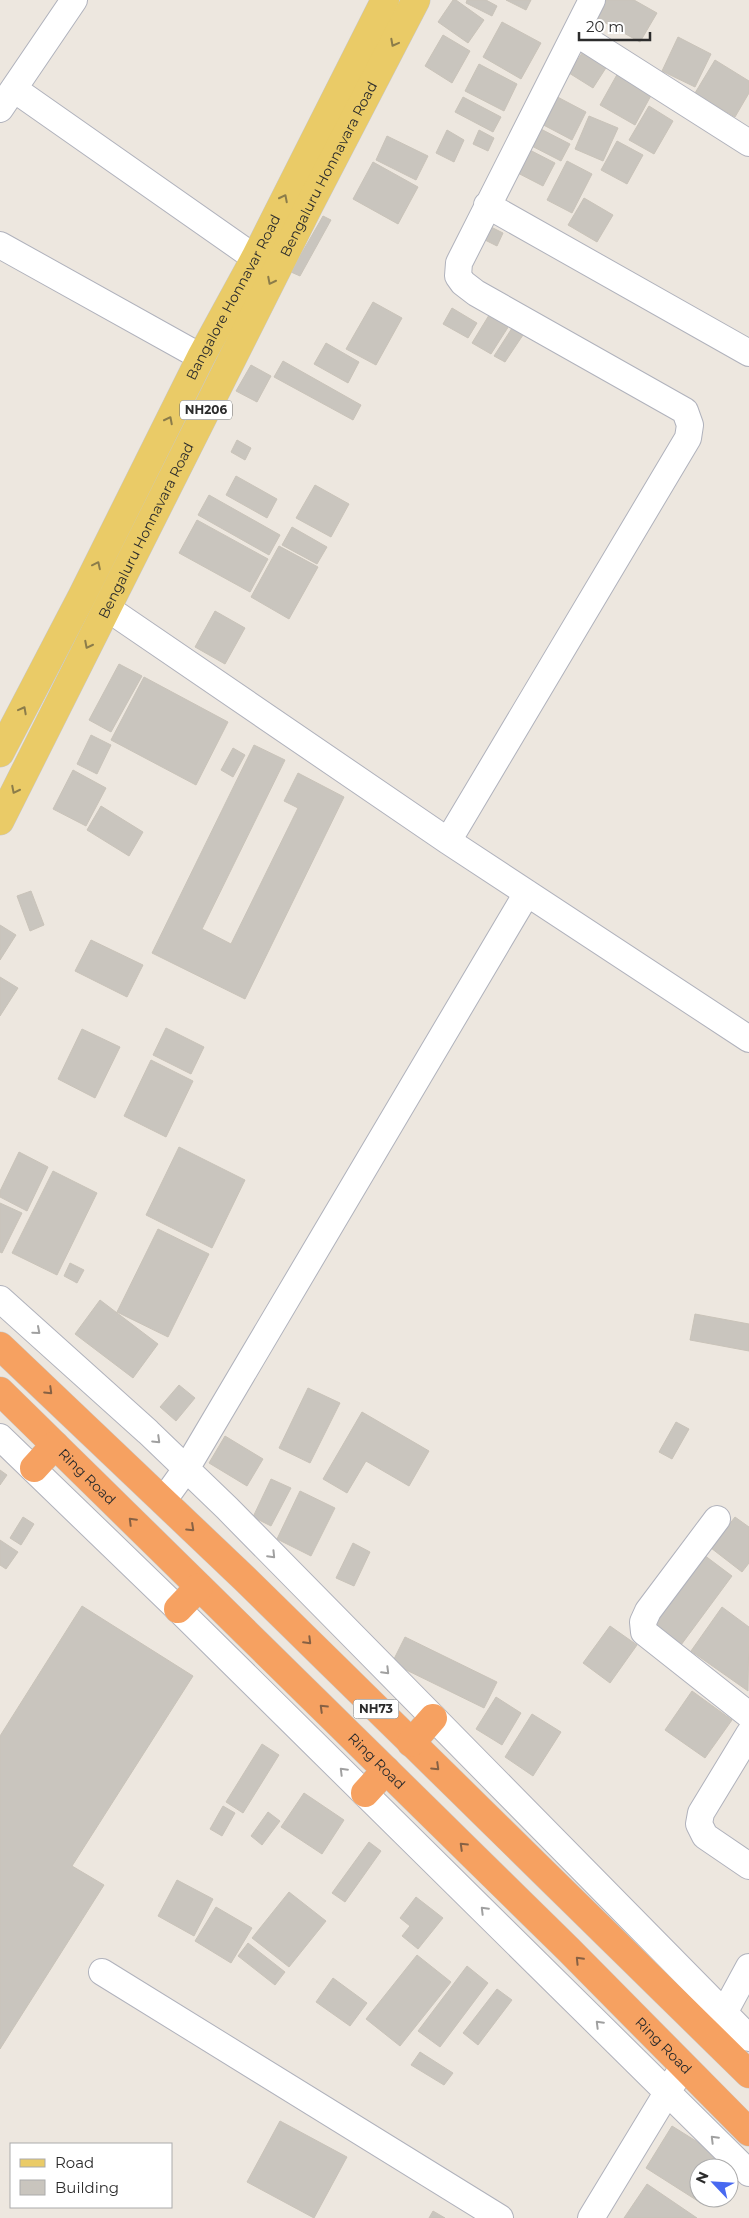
<svg xmlns="http://www.w3.org/2000/svg" width="749" height="2218" font-family="Montserrat,sans-serif">
<style>
.building{fill:#c9c5be;stroke:#c9c3b9}
.lines{fill:none;stroke-linecap:round;stroke-linejoin:round}
.minor-casing{stroke:#b0b2bc;stroke-width:28}
.major-casing{stroke:#c8c8c8;stroke-width:29}
.highway-casing{stroke:#c8c8c8;stroke-width:29}
.minor{stroke:#fff;stroke-width:26}
.major{stroke:#eacb67;stroke-width:28}
.highway{stroke:#f6a161;stroke-width:28}
.oneway{stroke:#8b7c4a}
.oneway2{stroke:#a0a0a0}
.oneway3{stroke:#876144}
.labels{text-anchor:middle;stroke-width:4;stroke-linejoin:round;paint-order:stroke}
.shield{fill:#fff;stroke:#6b6b6b;stroke-width:1}
.shield-label{font-size:12px;font-weight:bold;fill:#2c2c2c}
.street-label{font-size:14px;fill:#2c2c2c;stroke:#fff}
</style>
<rect width="100%" height="100%" fill="#ede7df"/>
<path class="building" d="M453,0H456L484,20L468,43L438,22Z
M467,0H486L497,6L492,16L466,3Z
M506,0H531L526,10Z
M595,0H634L657,13L640,42L588,13Z
M502,22L541,43L521,79L483,57Z
M443,35L470,51L452,83L425,66Z
M678,37L711,54L695,87L662,71Z
M588,44L611,60L593,88L569,73Z
M715,60L749,81V93L735,117L695,93Z
M479,64L517,84L504,111L465,91Z
M619,71L654,90L635,125L600,105Z
M548,92L586,112L572,140L534,120Z
M463,97L501,117L493,132L455,112Z
M649,106L673,121L654,154L629,140Z
M589,116L618,128L603,161L575,149Z
M533,125L570,144L561,161L524,142Z
M447,130L464,140L454,162L436,153Z
M479,130L494,138L488,151L473,144Z
M387,136L428,156L416,180L376,160Z
M617,141L643,155L627,184L601,170Z
M522,146L555,163L543,186L510,169Z
M567,161L592,174L572,213L547,200Z
M373,162L418,187L398,224L353,199Z
M584,198L613,215L597,242L568,225Z
M323,216L331,220L300,276L291,272Z
M489,226L503,233L497,246L483,239Z
M373,302L402,318L376,365L346,349Z
M494,307L514,318L491,354L472,343Z
M452,308L477,323L468,338L443,324Z
M514,325L525,332L505,362L494,356Z
M326,343L359,362L348,383L314,364Z
M283,361L361,405L353,420L274,377Z
M251,365L271,376L257,402L236,391Z
M237,440L251,448L245,460L231,452Z
M236,476L277,499L267,518L226,495Z
M315,485L349,504L331,537L296,518Z
M209,495L280,535L269,555L198,515Z
M197,520L268,559L250,592L179,553Z
M292,527L327,547L317,564L282,545Z
M279,546L318,567L289,619L251,597Z
M215,611L245,628L225,664L195,647Z
M119,664L142,676L111,732L89,720Z
M144,677L228,722L196,785L111,740Z
M91,735L111,745L97,774L77,764Z
M254,745L285,760L202,929L231,944L298,808L284,801L298,773L344,797L245,999L152,953Z
M233,748L245,755L233,777L221,770Z
M73,770L106,788L86,826L53,809Z
M101,806L143,832L129,856L87,830Z
M31,891L44,925L30,931L17,896Z
M0,925L16,935L0,960Z
M91,940L143,965L127,997L75,971Z
M0,977L18,988L0,1016Z
M166,1028L204,1047L191,1074L153,1055Z
M82,1029L120,1047L95,1098L58,1079Z
M151,1060L193,1081L166,1137L124,1116Z
M179,1147L245,1180L212,1248L146,1215Z
M19,1152L48,1167L27,1211L0,1197V1191Z
M53,1171L97,1193L57,1275L12,1253Z
M0,1203L22,1213L2,1253L0,1252Z
M158,1229L209,1254L168,1337L117,1312Z
M70,1263L84,1270L77,1283L64,1276Z
M100,1300L158,1344L133,1378L75,1334Z
M695,1314L749,1324V1351L690,1340Z
M179,1385L195,1398L176,1421L160,1407Z
M308,1388L340,1403L310,1463L279,1448Z
M362,1412L429,1451L409,1486L366,1461L347,1493L323,1479Z
M676,1422L689,1429L672,1459L659,1452Z
M225,1436L263,1459L247,1486L209,1463Z
M0,1470L7,1475L0,1485Z
M271,1479L291,1488L271,1526L253,1517Z
M300,1491L335,1508L311,1556L277,1539Z
M23,1517L34,1524L21,1545L10,1538Z
M735,1517L749,1527V1563L742,1572L711,1548Z
M0,1540L18,1552L6,1569L0,1565Z
M353,1543L370,1552L354,1586L336,1578Z
M700,1552L732,1576L681,1645L649,1621Z
M82,1606L193,1676L72,1866L104,1885L0,2049V1736Z
M722,1607L749,1627L748,1691L691,1651Z
M610,1626L637,1645L610,1683L583,1663Z
M405,1637L497,1682L484,1708L392,1663Z
M692,1691L732,1720L705,1758L665,1730Z
M496,1697L521,1713L502,1745L476,1729Z
M532,1714L561,1732L533,1776L505,1757Z
M262,1744L279,1755L243,1813L226,1802Z
M304,1793L344,1820L322,1854L281,1827Z
M223,1806L235,1813L222,1836L210,1829Z
M268,1812L280,1821L262,1845L251,1836Z
M369,1842L381,1851L345,1902L332,1893Z
M177,1880L213,1899L194,1936L158,1916Z
M289,1892L326,1921L289,1967L252,1938Z
M416,1897L443,1918L418,1949L402,1936L410,1926L400,1918Z
M216,1907L252,1928L231,1963L195,1941Z
M248,1943L285,1972L275,1985L238,1956Z
M417,1955L451,1982L400,2046L366,2019Z
M467,1966L488,1983L440,2047L418,2031Z
M333,1978L367,2003L350,2026L316,2002Z
M497,1989L512,2000L478,2045L463,2033Z
M420,2052L453,2073L444,2085L411,2065Z
M280,2121L347,2157L314,2218L247,2182Z
M672,2126L728,2161L723,2168H699V2198H704L701,2203L646,2168Z
M647,2184L697,2218H624Z
M433,2211L445,2218H429Z"/>
<g class="lines">
<g class="minor-casing">
<path id="minor" d="M576,33L749,143
M14,89L255,258
M0,109L74,0
M487,205L749,353
M0,245L201,357
M107,608L448,841L749,1039
M448,841L688,438L690,425L685,411L476,293L463,283L458,276L459,263L592,0
M0,1299L148,1432L227,1508L749,2038
M0,1437L178,1609L749,2173
M163,1501L186,1469L527,893
M717,1519L648,1611L643,1622L644,1632L749,1715
M749,1734L701,1813L699,1824L705,1836L749,1866
M102,1972L500,2218
M724,2013L749,1967
M591,2218L676,2078"/>
</g>
<g class="major-casing">
<g id="major">
<path id="s1" d="M0,753L82,596L201,357L255,258L385,0"/>
<path id="s2" d="M0,821L309,206L416,0"/>
</g>
</g>
<g class="highway-casing">
<g id="highway">
<path d="M0,1346L245,1579L749,2074"/>
<path id="s3" d="M0,1391L568,1949L749,2132"/>
<path d="M34,1468L55,1445"/>
<path d="M178,1609L199,1587"/>
<path d="M411,1743L433,1718"/>
<path d="M365,1793L386,1770"/>
</g>
</g>
<use href="#minor" class="minor"/>
<use href="#major" class="major"/>
<use href="#highway" class="highway"/>
</g>
<defs><path id="oneway-chevron" d="M-2-3.5L2.5 0L-2 3.5" fill="none" stroke-width="1.6" stroke-linecap="round" stroke-linejoin="round" transform="scale(1.25)"/></defs>
<g class="oneway">
<use href="#oneway-chevron" transform="translate(394 43) rotate(118)"/>
<use href="#oneway-chevron" transform="translate(284 198) rotate(-63)"/>
<use href="#oneway-chevron" transform="translate(271 281) rotate(117)"/>
<use href="#oneway-chevron" transform="translate(169 420) rotate(-63)"/>
<use href="#oneway-chevron" transform="translate(97 565) rotate(-64)"/>
<use href="#oneway-chevron" transform="translate(88 645) rotate(117)"/>
<use href="#oneway-chevron" transform="translate(23 710) rotate(-62)"/>
<use href="#oneway-chevron" transform="translate(15 790) rotate(117)"/>
</g>
<g class="oneway2">
<use href="#oneway-chevron" transform="translate(37 1331) rotate(41)"/>
<use href="#oneway-chevron" transform="translate(157 1440) rotate(44)"/>
<use href="#oneway-chevron" transform="translate(272 1555) rotate(46)"/>
<use href="#oneway-chevron" transform="translate(386 1671) rotate(45)"/>
<use href="#oneway-chevron" transform="translate(343 1771) rotate(-135)"/>
<use href="#oneway-chevron" transform="translate(484 1910) rotate(-135)"/>
<use href="#oneway-chevron" transform="translate(599 2024) rotate(-135)"/>
<use href="#oneway-chevron" transform="translate(714 2139) rotate(-135)"/>
</g>
<g class="oneway3">
<use href="#oneway-chevron" transform="translate(49 1391) rotate(44)"/>
<use href="#oneway-chevron" transform="translate(132 1521) rotate(-135)"/>
<use href="#oneway-chevron" transform="translate(191 1528) rotate(43)"/>
<use href="#oneway-chevron" transform="translate(308 1641) rotate(45)"/>
<use href="#oneway-chevron" transform="translate(323 1708) rotate(-136)"/>
<use href="#oneway-chevron" transform="translate(436 1767) rotate(44)"/>
<use href="#oneway-chevron" transform="translate(463 1846) rotate(-136)"/>
<use href="#oneway-chevron" transform="translate(579 1960) rotate(-134)"/>
</g>
<g class="labels">
<g class="shield">
<rect x="180" y="400.5" width="52" height="19" rx="4"/>
<rect x="353.5" y="1699.5" width="45" height="19" rx="4"/>
</g>
<g class="shield-label">
<text x="206" y="414">NH206</text>
<text x="376" y="1713">NH73</text>
</g>
<g class="street-label">
<text dy="5" stroke="none"><textPath href="#s2" startOffset="730">Bengaluru Honnavara Road</textPath></text>
<text dy="5" stroke="none"><textPath href="#s1" startOffset="512">Bangalore Honnavar Road</textPath></text>
<text dy="5" stroke="none"><textPath href="#s2" startOffset="325">Bengaluru Honnavara Road</textPath></text>
<text dy="5" stroke="none"><textPath href="#s3" startOffset="122">Ring Road</textPath></text>
<text dy="5" stroke="none"><textPath href="#s3" startOffset="528">Ring Road</textPath></text>
<text dy="5" stroke="none"><textPath href="#s3" startOffset="932">Ring Road</textPath></text>
</g>
</g>
<rect x="10" y="2143" width="162" height="65" fill="#ffffff" stroke="#ababab"/>
<rect x="20" y="2159" width="25" height="8" fill="#eacb67" stroke="#ababab"/>
<text x="55" y="2168" font-size="15" fill="#2c2c2c">Road</text>
<rect x="20" y="2180" width="25" height="15" fill="#c9c5be" stroke="#ababab"/>
<text x="55" y="2193" font-size="15" fill="#2c2c2c">Building</text>
<g transform="translate(714 2183) rotate(295)"><circle r="24" fill="#ffffff" stroke="#ababab"/>
<path d="M0-4L9 19L0 12L-9 19Z" fill="#4869f1"/>
<text y="-8" font-size="14" font-weight="bold" text-anchor="middle" fill="#2c2c2c">N</text>
</g>
<path d="M579 32v8h71v-8" fill="none" stroke="#2c2c2c" stroke-width="2.5"/>
<text x="586" y="32" font-size="15" fill="#2c2c2c" stroke="#ffffff" stroke-width="4" paint-order="stroke">20 m</text>
</svg>
